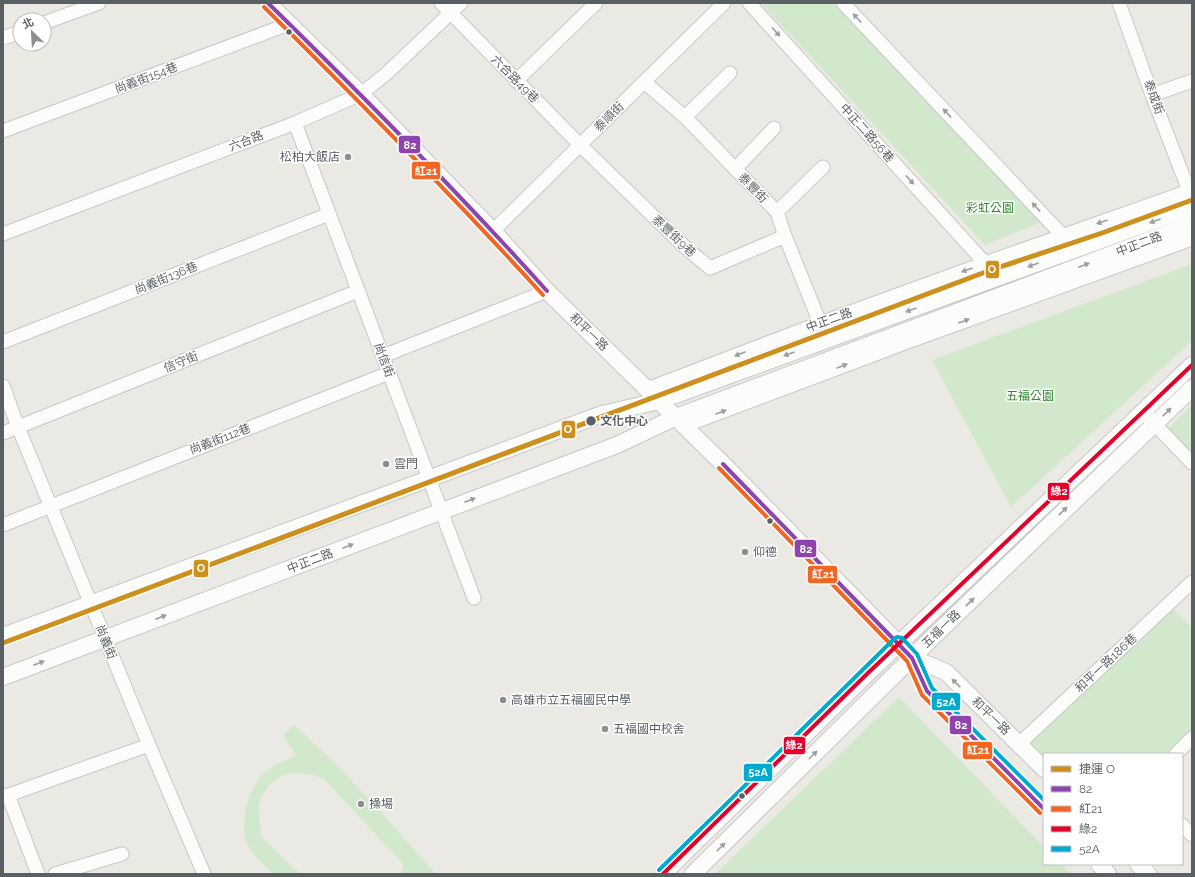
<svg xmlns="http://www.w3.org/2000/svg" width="1195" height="877" font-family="Raleway,'Noto Sans TC',sans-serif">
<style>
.green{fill:#d2e8cd}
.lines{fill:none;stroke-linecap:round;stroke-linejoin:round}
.minor-casing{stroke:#c7c7c7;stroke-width:15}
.tertiary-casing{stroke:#c7c7c7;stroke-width:18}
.minor{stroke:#fcfcfb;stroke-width:13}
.tertiary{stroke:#fcfcfb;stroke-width:16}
.bus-1-casing{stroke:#fff;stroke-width:7}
.bus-2-casing{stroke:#fff;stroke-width:7}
.bus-3-casing{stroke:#fff;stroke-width:7}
.bus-4-casing{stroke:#fff;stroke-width:7}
.bus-1{stroke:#8e44ad;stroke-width:4}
.bus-2{stroke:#f26522;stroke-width:4}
.bus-3{stroke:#e4002b;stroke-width:4}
.bus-4{stroke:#00a9ce;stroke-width:4}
.metro-1-casing{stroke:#fff;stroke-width:8}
.metro-1{stroke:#cd901e;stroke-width:5}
.oneway{fill:#9a9ea0}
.bus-dot{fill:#595f63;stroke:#fff;stroke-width:1.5}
.poi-dot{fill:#8c8f90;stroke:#fff;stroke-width:1.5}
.labels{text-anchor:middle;stroke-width:3;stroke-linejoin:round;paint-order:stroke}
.street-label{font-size:12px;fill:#595f63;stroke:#fff}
.poi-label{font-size:12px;fill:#595f63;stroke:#fff;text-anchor:start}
.park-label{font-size:12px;fill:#30872e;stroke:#fff}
.stop-label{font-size:12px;font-weight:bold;fill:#595f63;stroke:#fff;text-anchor:start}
.line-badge{stroke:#fff;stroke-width:1.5}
.badge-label{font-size:11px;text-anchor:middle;font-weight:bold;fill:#fff}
</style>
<rect width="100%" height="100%" fill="#ebe9e4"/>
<path class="green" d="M761,3H837L1042,222L985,245Z
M1192,264V341L1011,507L932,360Z
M1192,405V456L1167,430Z
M1171,607L1192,628V729L1166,754H1044V758L1028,741Z
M899,697L1044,847V864H1061L1071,874H715Z
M294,725L334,762L381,812L436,874H401L403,864L323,778C303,772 285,768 269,786C266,789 262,795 260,799C257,811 261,824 261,836L300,874H273L253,854L246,842L244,832L245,811L250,794L261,775L278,763L296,756L283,735Z"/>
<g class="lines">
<g class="minor-casing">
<path id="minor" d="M441,3L580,145L685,247L710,268L785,236
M749,3L985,263
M843,3L1063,236
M1119,3L1152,95L1189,191
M44,23L99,3
M3,38L20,32
M516,81L596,3
M644,82L685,117L777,212L785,236L820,323
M1152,95L1192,81
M685,117L730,73
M295,123L474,598
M3,131L289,24
M735,169L774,128
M777,212L823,167
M493,231L724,3
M3,234L295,123L361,94L386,74L461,3
M3,342L329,214
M383,356L547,291
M3,386L18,427L149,745L204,874
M647,389L820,323L985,263L1192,190
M1143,412L1192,463
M684,426L913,340L1192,239
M3,433L358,291
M3,525L389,373
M1019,744L1192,582
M1176,754L1192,738
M8,795L38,874
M3,797L149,745
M1182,825L1192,835
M55,874L122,854"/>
</g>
<g class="tertiary-casing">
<path id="tertiary" d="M268,3L361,94L493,231L547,291L723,464L898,643L912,658L927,691L1044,809
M3,636L404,488L602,414L659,401L1192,207
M912,658L946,672L1044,769
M3,677L617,445L676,417L1192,224
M1099,864L1108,874
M1138,864L1148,874
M663,874L868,673L1192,365
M693,874L935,635L1192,388"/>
</g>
<use href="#minor" class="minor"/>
<use href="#tertiary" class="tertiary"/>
<g class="bus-1-casing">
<path id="bus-1" d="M268,3C364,97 458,192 547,291
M723,464L912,658L927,691L1044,809"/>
</g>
<g class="bus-2-casing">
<path id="bus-2" d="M264,7C359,101 453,196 543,295
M719,468L907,661L922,695L1040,813"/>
</g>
<g class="bus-3-casing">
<path id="bus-3" d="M663,874L868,673L1192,365"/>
</g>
<g class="bus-4-casing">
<path id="bus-4" d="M659,870L894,639L897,637L902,638L917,654L932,688L1044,800"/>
</g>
<use href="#bus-1" class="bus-1"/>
<use href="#bus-2" class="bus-2"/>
<use href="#bus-3" class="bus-3"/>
<use href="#bus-4" class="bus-4"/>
<g class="metro-1-casing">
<path id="metro-1" d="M3,643L988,271L1102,233L1192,200"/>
</g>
<use href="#metro-1" class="metro-1"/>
</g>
<defs><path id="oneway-solid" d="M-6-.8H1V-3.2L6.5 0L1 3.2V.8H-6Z"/></defs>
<g class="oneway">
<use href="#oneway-solid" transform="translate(857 18) rotate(-133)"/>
<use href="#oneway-solid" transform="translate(776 32) rotate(48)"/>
<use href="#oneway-solid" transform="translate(947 113) rotate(-133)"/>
<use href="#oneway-solid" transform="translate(910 180) rotate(48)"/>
<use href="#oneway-solid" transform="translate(1036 207) rotate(-133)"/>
<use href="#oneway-solid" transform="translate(1155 221) rotate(160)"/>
<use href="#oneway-solid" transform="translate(1102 222) rotate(161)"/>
<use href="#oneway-solid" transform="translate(1033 265) rotate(160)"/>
<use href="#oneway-solid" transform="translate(1084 265) rotate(-21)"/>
<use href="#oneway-solid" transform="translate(967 270) rotate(160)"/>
<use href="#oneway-solid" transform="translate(911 310) rotate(160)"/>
<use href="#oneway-solid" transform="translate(964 321) rotate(-20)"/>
<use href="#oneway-solid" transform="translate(740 354) rotate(159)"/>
<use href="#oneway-solid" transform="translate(789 354) rotate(160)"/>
<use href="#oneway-solid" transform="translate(842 366) rotate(-21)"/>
<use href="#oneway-solid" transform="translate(721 412) rotate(-21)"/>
<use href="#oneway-solid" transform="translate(1167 412) rotate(-44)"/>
<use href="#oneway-solid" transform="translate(470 500) rotate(-21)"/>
<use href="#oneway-solid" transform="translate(1063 511) rotate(-44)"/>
<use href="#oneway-solid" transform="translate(348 546) rotate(-21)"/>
<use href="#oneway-solid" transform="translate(970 602) rotate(-44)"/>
<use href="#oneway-solid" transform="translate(161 617) rotate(-21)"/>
<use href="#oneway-solid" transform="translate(39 663) rotate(-21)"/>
<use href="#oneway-solid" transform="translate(956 683) rotate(-136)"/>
<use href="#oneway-solid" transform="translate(813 755) rotate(-45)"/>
<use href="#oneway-solid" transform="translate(721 847) rotate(-45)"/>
</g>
<g class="bus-dot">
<circle cx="289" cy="32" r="3.5"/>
<circle cx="591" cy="421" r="5.5"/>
<circle cx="770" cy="521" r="3.5"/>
<circle cx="742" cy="796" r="3.5"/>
</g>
<g class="poi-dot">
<circle cx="348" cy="157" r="4"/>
<circle cx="386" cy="464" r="4"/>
<circle cx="745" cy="552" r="4"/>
<circle cx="503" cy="700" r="4"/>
<circle cx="605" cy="729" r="4"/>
<circle cx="361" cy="804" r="4"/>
</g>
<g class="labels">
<g class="street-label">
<text transform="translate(146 78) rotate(-21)" y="4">尚義街154巷</text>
<text transform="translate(515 79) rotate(45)" y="4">六合路49巷</text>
<text transform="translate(1154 97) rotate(70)" y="4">泰成街</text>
<text transform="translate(609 117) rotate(-45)" y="4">泰順街</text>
<text transform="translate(867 133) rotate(48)" y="4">中正二路56巷</text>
<text transform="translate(246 141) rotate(-21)" y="4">六合路</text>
<text transform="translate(753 188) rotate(46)" y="4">泰豐街</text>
<text transform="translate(674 236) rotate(43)" y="4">泰豐街9巷</text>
<text transform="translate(1139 244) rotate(-21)" y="4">中正二路</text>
<text transform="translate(166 278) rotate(-22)" y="4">尚義街136巷</text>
<text transform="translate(829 320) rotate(-20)" y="4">中正二路</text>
<text transform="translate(589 332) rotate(44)" y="4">和平一路</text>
<text transform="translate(384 360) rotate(69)" y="4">尚信街</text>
<text transform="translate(181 362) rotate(-22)" y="4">信守街</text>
<text transform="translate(220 439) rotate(-21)" y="4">尚義街112巷</text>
<text transform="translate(310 561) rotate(-21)" y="4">中正二路</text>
<text transform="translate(941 629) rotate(-44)" y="4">五福一路</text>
<text transform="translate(106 642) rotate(68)" y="4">尚義街</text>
<text transform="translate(1106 663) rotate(-43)" y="4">和平一路186巷</text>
<text transform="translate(991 716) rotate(44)" y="4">和平一路</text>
</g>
<g class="poi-label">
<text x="340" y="161" text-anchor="end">松柏大飯店</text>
<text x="394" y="468">雲門</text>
<text x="753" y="556">仰德</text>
<text x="511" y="704">高雄市立五福國民中學</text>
<text x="613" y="733">五福國中校舍</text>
<text x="369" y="808">操場</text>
</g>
<g class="park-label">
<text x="990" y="212">彩虹公園</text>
<text x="1030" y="400">五福公園</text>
</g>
<g class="stop-label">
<text x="600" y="425">文化中心</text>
</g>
</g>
<g class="line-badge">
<rect x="398" y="135" width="23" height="19" rx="4" fill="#8e44ad"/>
<rect x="411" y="161" width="30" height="19" rx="4" fill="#f26522"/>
<rect x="985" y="260" width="15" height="19" rx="4" fill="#cd901e"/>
<rect x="561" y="420" width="15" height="19" rx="4" fill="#cd901e"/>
<rect x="1047" y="482" width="23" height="19" rx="4" fill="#e4002b"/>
<rect x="794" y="539" width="23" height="19" rx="4" fill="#8e44ad"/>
<rect x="193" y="559" width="16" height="19" rx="4" fill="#cd901e"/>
<rect x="807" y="565" width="31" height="19" rx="4" fill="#f26522"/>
<rect x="931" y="692" width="30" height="19" rx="4" fill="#00a9ce"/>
<rect x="949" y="715" width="23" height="20" rx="4" fill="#8e44ad"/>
<rect x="783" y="736" width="23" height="19" rx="4" fill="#e4002b"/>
<rect x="962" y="741" width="31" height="19" rx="4" fill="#f26522"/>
<rect x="743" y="763" width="30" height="19" rx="4" fill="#00a9ce"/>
</g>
<g class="badge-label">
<text x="410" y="149">82</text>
<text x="426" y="175">紅21</text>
<text x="992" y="273">O</text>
<text x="568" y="433">O</text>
<text x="1059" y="495">綠2</text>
<text x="806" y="553">82</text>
<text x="201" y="572">O</text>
<text x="823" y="578">紅21</text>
<text x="946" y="706">52A</text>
<text x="961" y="729">82</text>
<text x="794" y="749">綠2</text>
<text x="978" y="754">紅21</text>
<text x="758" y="776">52A</text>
</g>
<rect width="1195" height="877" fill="none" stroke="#595f63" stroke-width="8"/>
<rect x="1043" y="753" width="140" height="112" fill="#ffffff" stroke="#bdbfc1"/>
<rect x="1051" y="766" width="20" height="6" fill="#cd901e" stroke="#bdbfc1"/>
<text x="1079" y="773" font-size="12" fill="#595f63">捷運 O</text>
<rect x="1051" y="786" width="20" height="6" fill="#8e44ad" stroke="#bdbfc1"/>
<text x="1079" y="793" font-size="12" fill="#595f63">82</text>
<rect x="1051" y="806" width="20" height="6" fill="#f26522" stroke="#bdbfc1"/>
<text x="1079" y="813" font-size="12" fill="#595f63">紅21</text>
<rect x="1051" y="826" width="20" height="6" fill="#e4002b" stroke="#bdbfc1"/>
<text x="1079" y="833" font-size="12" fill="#595f63">綠2</text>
<rect x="1051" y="846" width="20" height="6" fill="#00a9ce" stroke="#bdbfc1"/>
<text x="1079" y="853" font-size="12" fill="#595f63">52A</text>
<g transform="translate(32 32) rotate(335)"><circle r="19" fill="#ffffff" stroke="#bdbfc1"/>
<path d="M0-3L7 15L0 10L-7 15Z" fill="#8c8f90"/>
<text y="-6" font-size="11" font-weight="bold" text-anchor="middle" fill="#595f63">北</text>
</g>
</svg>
